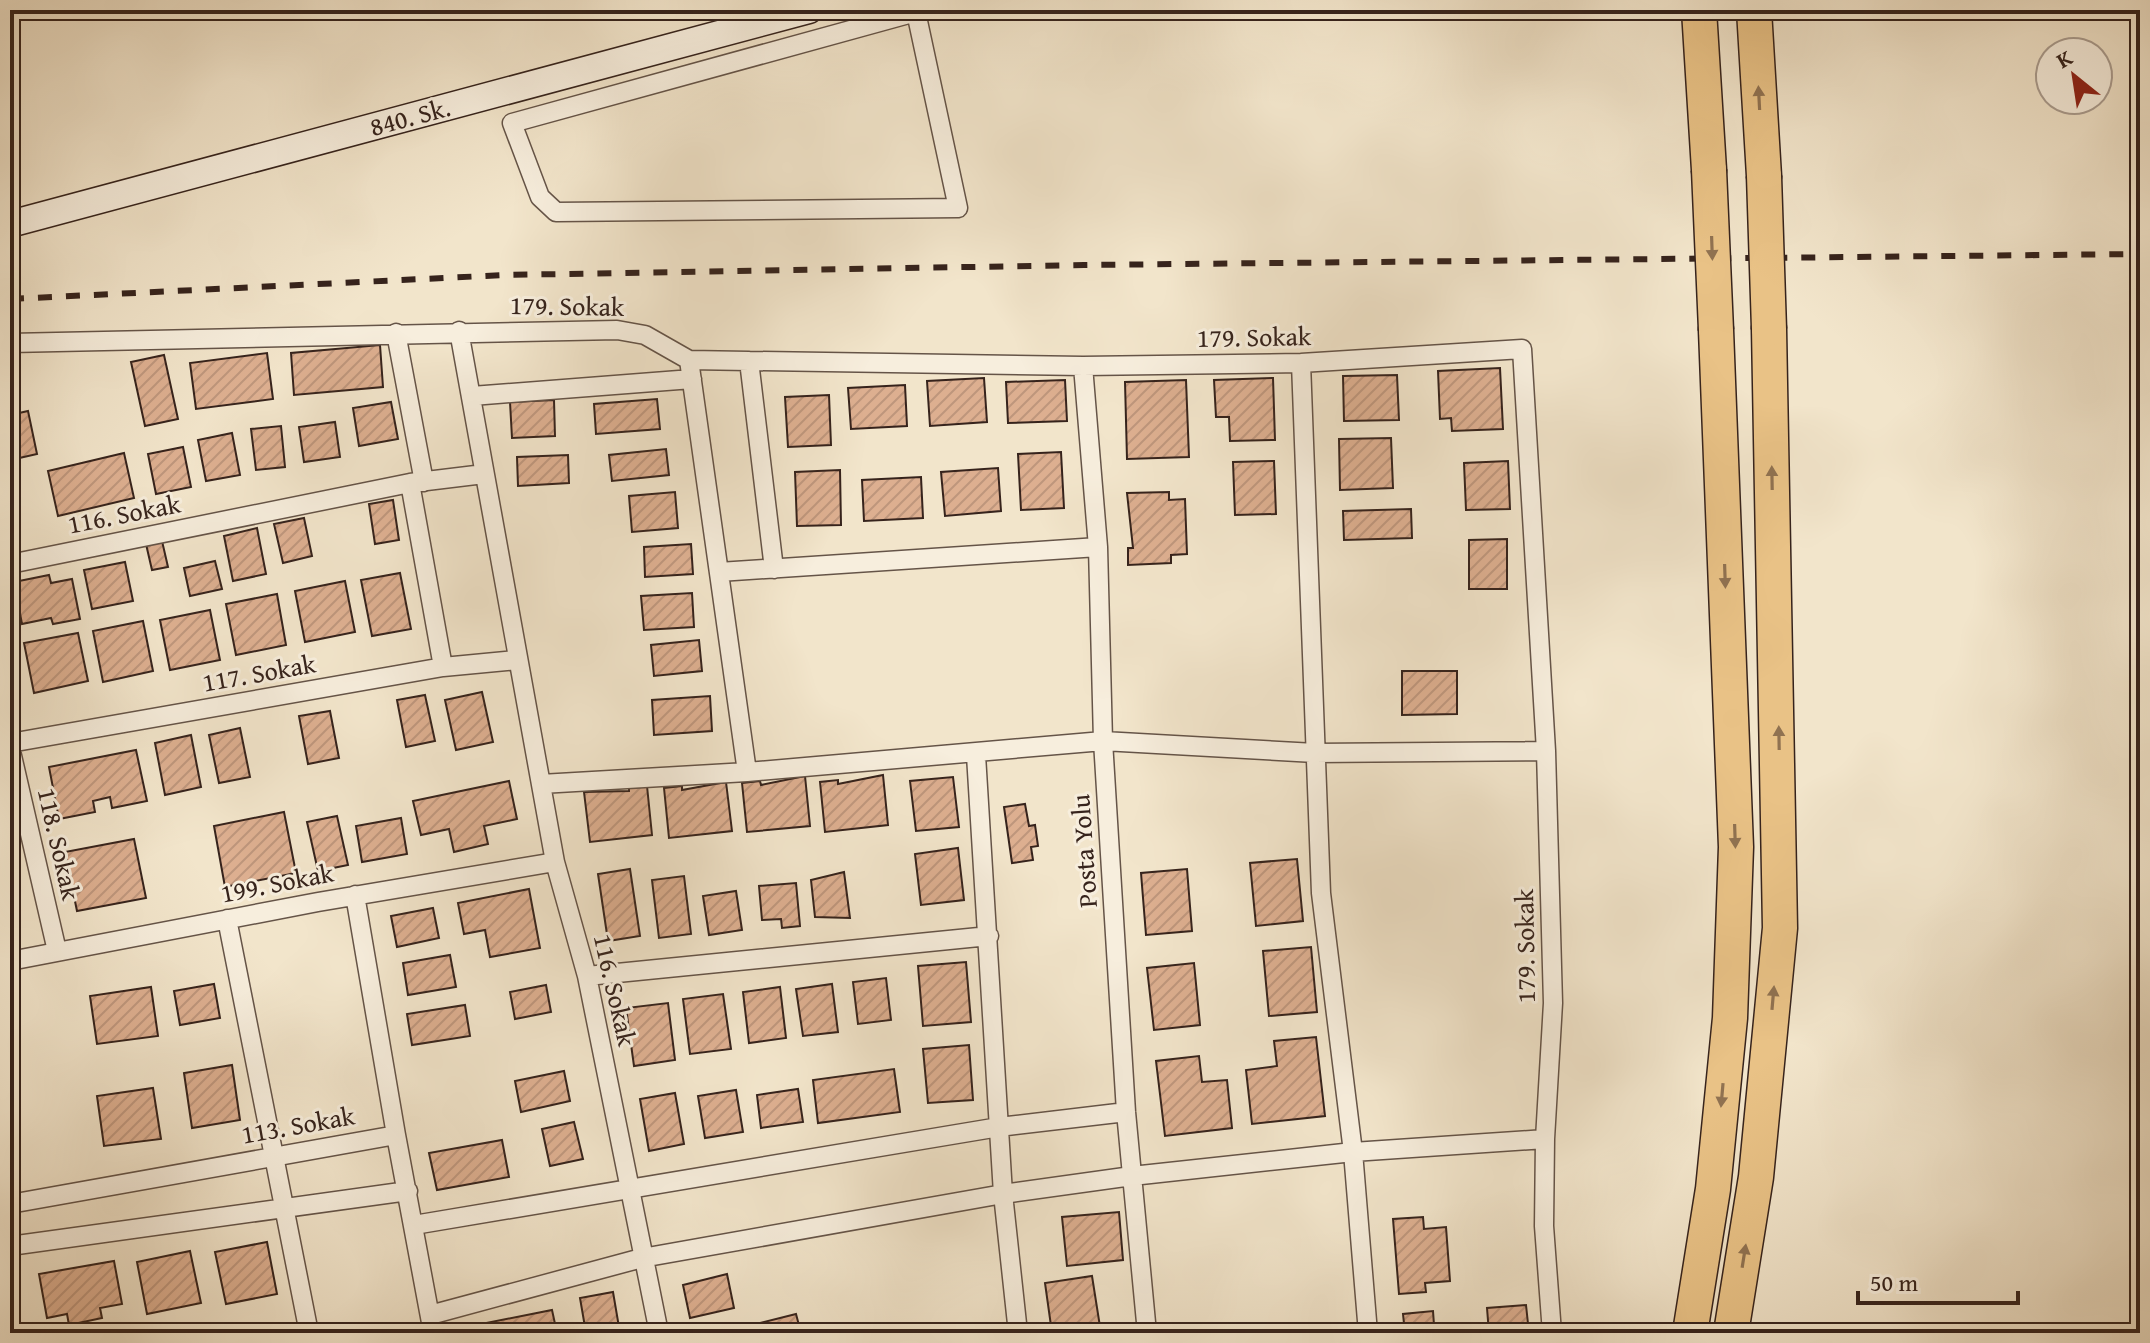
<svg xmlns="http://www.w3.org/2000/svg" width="2150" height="1343" font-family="'Gentium Book Plus',serif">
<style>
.building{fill:url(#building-hatch);stroke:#36231c;stroke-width:2}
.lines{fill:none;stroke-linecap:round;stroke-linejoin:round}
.street-casing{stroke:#655448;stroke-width:21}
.secondary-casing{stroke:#36231c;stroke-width:29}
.highway-casing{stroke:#36231c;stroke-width:37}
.street{stroke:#f7eedd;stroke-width:18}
.secondary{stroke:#f7eedd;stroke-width:26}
.highway{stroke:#e9c286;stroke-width:34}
.rail{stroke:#36231c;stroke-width:6;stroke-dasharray:14 14;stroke-linecap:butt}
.highway-bridge-casing{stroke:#36231c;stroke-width:37;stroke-linecap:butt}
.highway-bridge{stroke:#e9c286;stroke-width:34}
.oneway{fill:#907251}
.labels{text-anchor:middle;stroke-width:6;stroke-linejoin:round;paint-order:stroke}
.street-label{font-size:26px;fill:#36231c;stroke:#f7eedd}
</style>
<defs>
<pattern id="building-hatch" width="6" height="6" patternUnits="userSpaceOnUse" patternTransform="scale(2)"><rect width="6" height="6" fill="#ddaf90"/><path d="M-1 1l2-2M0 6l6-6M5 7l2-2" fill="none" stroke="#be967c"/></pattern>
</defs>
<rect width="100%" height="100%" fill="#f2e5cb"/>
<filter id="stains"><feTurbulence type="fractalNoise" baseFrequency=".0025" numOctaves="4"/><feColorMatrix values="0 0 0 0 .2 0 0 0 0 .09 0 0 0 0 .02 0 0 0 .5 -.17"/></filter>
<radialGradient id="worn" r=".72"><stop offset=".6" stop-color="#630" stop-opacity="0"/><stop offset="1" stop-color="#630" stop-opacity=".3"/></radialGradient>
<path class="building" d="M380,345L383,387L294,395L291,353Z
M267,353L273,399L196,409L190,363Z
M164,355L178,419L145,426L131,362Z
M1500,368L1503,429L1452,431L1451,418L1440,419L1438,371Z
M1397,375L1399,420L1344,421L1343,376Z
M984,378L987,422L930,426L927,381Z
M1273,378L1275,440L1230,441L1229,417H1216L1214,380Z
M1065,380L1067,421L1008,423L1006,382Z
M1186,380L1189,457L1127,459L1125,382Z
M905,385L907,426L851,429L848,388Z
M829,395L831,445L788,447L785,397Z
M657,399L660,429L596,434L594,404Z
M554,400L555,436L512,438L510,402Z
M391,402L398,439L359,446L353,408Z
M28,411L37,454L15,459L10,415Z
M335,422L340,457L304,462L299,427Z
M281,426L285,467L256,470L251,429Z
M232,433L240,475L206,481L198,440Z
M1391,438L1393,488L1340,490L1339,439Z
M183,447L191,487L156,494L148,454Z
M666,449L669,475L612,481L609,455Z
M1061,452L1064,508L1021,510L1018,454Z
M124,453L134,498L58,516L48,471Z
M568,455L569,483L518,486L517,457Z
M1274,461L1276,514L1235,515L1233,462Z
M1508,461L1510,509L1466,510L1464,463Z
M998,468L1001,511L945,516L941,472Z
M840,470L841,525L797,526L795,472Z
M921,477L923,518L864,521L862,480Z
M675,492L678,528L632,532L629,496Z
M1169,492V500L1185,499L1187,554L1171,555V563L1128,565V548H1133L1127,493Z
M393,500L399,540L375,544L369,504Z
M1411,509L1412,538L1344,540L1343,511Z
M304,518L312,556L283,563L274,524Z
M257,528L266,574L233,581L224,536Z
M1507,539V589H1469V540Z
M162,541L168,567L152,570L146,544Z
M691,544L693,574L645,577L644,547Z
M215,561L222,589L190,596L184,568Z
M125,562L133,601L92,609L84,570Z
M400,573L411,629L372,636L361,580Z
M49,575L51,583L72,579L80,619L53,624L51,618L22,624L14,582Z
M345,581L355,632L305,642L295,591Z
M692,593L694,627L644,630L641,596Z
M277,594L286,645L236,655L226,604Z
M210,610L220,660L170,670L160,620Z
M143,621L153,671L103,682L93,631Z
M78,633L88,681L34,693L24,643Z
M699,640L702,671L654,676L651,645Z
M1402,671H1457V714L1402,715Z
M482,692L493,742L456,750L445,700Z
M425,695L435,741L406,747L397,700Z
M710,696L712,731L654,735L652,700Z
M330,711L339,758L308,764L299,716Z
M240,728L250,777L219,783L209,735Z
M191,735L201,787L165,795L155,743Z
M136,750L147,801L112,808L110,797L93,801L95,812L59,819L49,767Z
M883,775L888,825L825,832L820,782L838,780V784Z
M805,776L810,826L747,832L742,783L760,781L761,785Z
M953,777L959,827L916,831L910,781Z
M509,781L517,819L484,826L488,844L454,852L449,829L421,835L413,801Z
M726,782L732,831L669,838L664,788L682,786V790Z
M647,786L652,835L590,842L584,792L629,791V788Z
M1025,804L1029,826L1035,825L1038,846L1031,847L1033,860L1012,863L1004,807Z
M284,812L296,873L225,887L214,826Z
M337,816L348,865L318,871L307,822Z
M401,818L407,854L362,862L356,826Z
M134,839L146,898L77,911L65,852Z
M958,848L964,900L921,905L915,854Z
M1297,859L1303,921L1256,926L1250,863Z
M630,869L640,936L608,941L598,874Z
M1187,869L1192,931L1146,935L1141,873Z
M844,872L850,918L815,917L811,880Z
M684,876L691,934L659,938L652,880Z
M796,883L800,926L782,928L781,919L762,920L759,886Z
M529,889L540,948L490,957L485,930L464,934L458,903Z
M736,891L742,930L709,935L703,896Z
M433,908L439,938L397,947L391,916Z
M1311,947L1317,1012L1269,1016L1263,951Z
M450,955L456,987L408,995L403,963Z
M966,962L971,1022L923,1026L918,966Z
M1194,963L1200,1025L1154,1030L1147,968Z
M886,978L891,1020L858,1024L853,982Z
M214,984L220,1018L180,1025L174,991Z
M832,984L838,1032L803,1036L796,989Z
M546,985L551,1012L515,1019L510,992Z
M151,987L158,1036L97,1044L90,996Z
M780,987L786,1038L749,1043L743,992Z
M723,994L731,1049L690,1054L683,999Z
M668,1003L675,1060L634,1066L626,1008Z
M465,1005L470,1036L412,1045L407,1014Z
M1316,1037L1325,1116L1252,1124L1246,1070L1277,1066L1274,1041Z
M969,1045L973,1100L928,1103L923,1049Z
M1199,1056L1202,1082L1227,1080L1232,1128L1165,1136L1156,1061Z
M232,1065L240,1120L192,1128L184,1073Z
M894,1069L900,1112L818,1123L813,1080Z
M564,1071L570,1101L521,1112L515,1081Z
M153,1088L161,1139L104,1146L97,1096Z
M798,1089L803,1122L761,1128L757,1095Z
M736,1090L743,1132L705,1138L698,1096Z
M675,1093L684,1144L649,1151L640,1099Z
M574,1122L583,1159L550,1166L542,1129Z
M502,1140L509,1177L437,1190L429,1153Z
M1119,1212L1123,1260L1067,1266L1062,1217Z
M1423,1217L1424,1229L1446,1227L1450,1281L1425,1283L1426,1292L1399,1294L1393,1219Z
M267,1242L277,1294L226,1304L215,1252Z
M190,1251L201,1303L147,1314L137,1262Z
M114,1261L122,1304L100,1308L102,1318L69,1325L67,1314L47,1318L39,1274Z
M727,1274L734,1308L690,1318L683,1285Z
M1092,1276L1101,1333H1052L1045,1283Z
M613,1292L620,1333H586L580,1298Z
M1526,1305L1529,1333H1489L1487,1308Z
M552,1310L557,1333H462L461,1328Z
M1433,1311L1434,1325L1451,1323L1452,1333H1405L1403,1314Z
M796,1314L801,1333H754L752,1325Z"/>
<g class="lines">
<g class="street-casing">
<path id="street" d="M916,10V12L958,208L556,212L540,197L512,123L916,12
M459,331L555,862L587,976L659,1333
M396,333L424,482
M10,343L617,330L645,335L689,360L1083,366L1301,363L1522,349L1546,751L1553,1003L1545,1139L1544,1226L1552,1333
M749,361L774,569
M1301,363L1321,893L1353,1152L1368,1333
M1083,366L1098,547L1103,741L1126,1112L1147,1333
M472,396L692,379
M410,483L443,667
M10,564L410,483L484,474
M719,572L1098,547
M10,709V731
M10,743L443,667L517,660
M10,747L57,951
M976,755L1003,1194L1018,1333
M747,772L1103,741L1315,753L1546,751
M541,784L747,772L689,360
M355,895L396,1135
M227,919L309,1333
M10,961L318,902L555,862
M587,976L989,936
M10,1204L396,1135L433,1333
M414,1225L999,1127L1126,1112
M10,1246L408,1191
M430,1315L642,1258L1003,1194L1132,1176L1353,1152L1545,1139"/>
</g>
<g class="secondary-casing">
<path id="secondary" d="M10,224L809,10"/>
</g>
<g class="highway-casing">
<path id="highway" d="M1699,10L1709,170
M1754,10L1764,176
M1690,1333L1713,1189L1730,1018L1736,847L1716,330
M1731,1333L1756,1177L1780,928L1769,329"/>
</g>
<use href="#street" class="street"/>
<use href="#secondary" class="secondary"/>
<use href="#highway" class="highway"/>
<path class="rail" d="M10,299L505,275L1084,265L2140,254"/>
<g class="highway-bridge-casing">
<path id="highway-bridge" d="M1709,170L1716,330
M1764,176L1769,329"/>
</g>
<use href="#highway-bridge" class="highway-bridge"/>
</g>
<defs><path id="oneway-solid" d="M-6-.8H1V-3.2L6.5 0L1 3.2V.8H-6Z" transform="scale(2)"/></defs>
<g class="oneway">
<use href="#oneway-solid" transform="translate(1759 98) rotate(-93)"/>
<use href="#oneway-solid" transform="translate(1712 248) rotate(88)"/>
<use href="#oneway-solid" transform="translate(1772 478) rotate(-91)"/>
<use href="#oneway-solid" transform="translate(1725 576) rotate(88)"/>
<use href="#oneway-solid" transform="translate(1779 738) rotate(-91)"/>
<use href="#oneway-solid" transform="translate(1735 836) rotate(88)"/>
<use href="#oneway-solid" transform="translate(1773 998) rotate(-85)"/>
<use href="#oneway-solid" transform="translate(1722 1095) rotate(95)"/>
<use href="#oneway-solid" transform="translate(1744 1256) rotate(-81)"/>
</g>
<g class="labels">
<g class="street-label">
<text transform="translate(410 117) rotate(-15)" y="9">840. Sk.</text>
<text transform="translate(567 306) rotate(1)" y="9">179. Sokak</text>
<text transform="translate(1254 337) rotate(-1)" y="9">179. Sokak</text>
<text transform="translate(124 514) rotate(-11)" y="9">116. Sokak</text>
<text transform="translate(259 673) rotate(-10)" y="9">117. Sokak</text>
<text transform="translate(59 844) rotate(77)" y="9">118. Sokak</text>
<text transform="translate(1084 851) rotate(-94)" y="9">Posta Yolu</text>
<text transform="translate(277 883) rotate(-11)" y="9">199. Sokak</text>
<text transform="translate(1525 946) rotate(-91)" y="9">179. Sokak</text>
<text transform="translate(615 990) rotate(77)" y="9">116. Sokak</text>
<text transform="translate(298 1125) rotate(-10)" y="9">113. Sokak</text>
</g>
</g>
<rect width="2150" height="1343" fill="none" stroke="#f2e5cb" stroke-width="40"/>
<rect x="12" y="12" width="2126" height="1319" fill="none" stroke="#36231c" stroke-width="4"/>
<rect x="20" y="20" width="2110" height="1303" fill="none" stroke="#36231c" stroke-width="2"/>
<g transform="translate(2074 76) rotate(330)"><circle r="38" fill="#f7eedd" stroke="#aa9d90" stroke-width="2"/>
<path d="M0-6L14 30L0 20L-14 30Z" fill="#8f2418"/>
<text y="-12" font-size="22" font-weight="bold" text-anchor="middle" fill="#36231c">K</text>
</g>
<path d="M1858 1291v12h160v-12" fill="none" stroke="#36231c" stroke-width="4"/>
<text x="1870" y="1291" font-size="24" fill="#36231c" stroke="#f7eedd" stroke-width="6" paint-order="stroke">50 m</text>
<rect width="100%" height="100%" filter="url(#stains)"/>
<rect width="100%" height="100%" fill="url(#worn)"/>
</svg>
